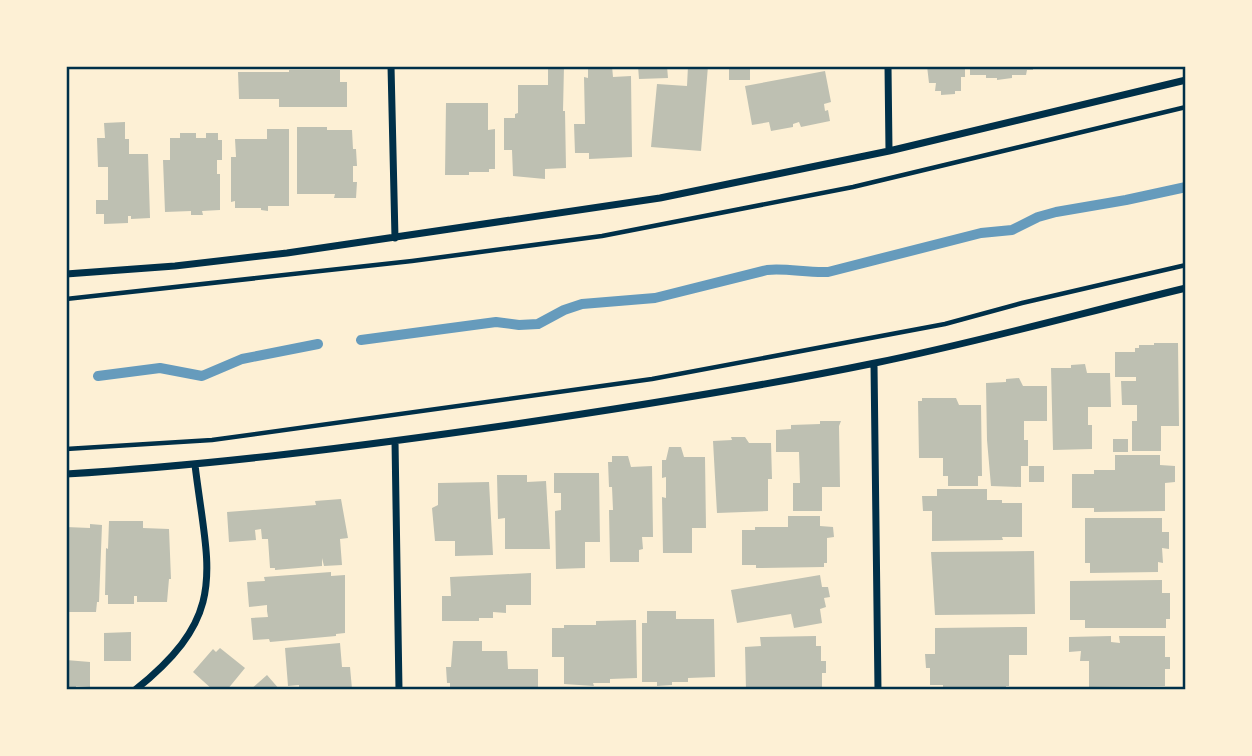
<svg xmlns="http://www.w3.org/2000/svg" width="1252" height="756" font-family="Ubuntu,sans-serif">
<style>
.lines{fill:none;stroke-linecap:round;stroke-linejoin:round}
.stream{stroke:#669bbc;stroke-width:10}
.building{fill:#bec0b2}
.path{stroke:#003049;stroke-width:4.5}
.minor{stroke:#003049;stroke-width:7}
.neatline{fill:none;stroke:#003049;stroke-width:2.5}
</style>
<rect width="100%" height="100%" fill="#fdf0d5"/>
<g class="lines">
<path class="stream" d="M361,340L496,322L519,325L538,324L564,310L582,304L655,298L767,270C787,268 807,273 828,272L981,233L1012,230L1038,217L1056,212L1126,200L1186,187
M98,376L160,368L202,376L242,359L318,344"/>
</g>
<path class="building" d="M548,66H564L563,111H565L566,168L545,169V179L513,176L512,150H504V118H515V114L518,113V85H548Z
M588,66H612L613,77L631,76L632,157L589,159V153H575L574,124H585L584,77L588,78Z
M638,66H667L668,78L639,79Z
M688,66H708L701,151L651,147L657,84L687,86Z
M729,66H750V80H729Z
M927,66H965V77H961V91H955V94L941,95V91H935L936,83H929Z
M970,66H1033V70H1027L1026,75H1012V78L997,80V78H986V75H970Z
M289,70H340V82H347V107H279V99H239L238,72H289Z
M825,71L831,102L824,104L825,111L828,110L830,121L801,127L799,122L793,124V127L771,131L769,122L752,125L745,86Z
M446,103H488V130L495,129V169H489V172H469V175H445Z
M125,122V139H129V154H148L150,218L131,219V216H128V223L104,224V214H96V200H108V167H98L97,138H105L104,123Z
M297,127H327V130H352L353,149H356L357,166H353V182H357L356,198H334L335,194H297Z
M267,129H289V206H268V211L261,210V208H235V201L231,202V157H236L235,139H267Z
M180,133H196V138H206V133H218V140H222V160H217V174H220V210L202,211L203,215H191V211L165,212L163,160H170V138H180Z
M1154,343H1178L1179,426H1161V451H1132V421H1137V405H1122L1121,381H1136V377H1115V352H1135V348H1139V345H1154Z
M1085,364L1087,373H1110L1111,407H1088V425H1092V449L1053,450L1051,368H1071V365Z
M1019,378L1023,386H1047V421H1024V440H1028V466H1021V487L991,486L987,440L986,383L1006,382V379Z
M922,398H956L959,405H981L982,476H978V486H948V476H943V458H919L918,401H922Z
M820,421H841L839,426L840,487H822V511H793V483H800L799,452H776V430L791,429V425L820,424Z
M731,437H745L749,443H771L772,479H768V511L717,513L713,441L732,440Z
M1113,439H1128V452H1113Z
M669,447H681L684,457H705L706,528H692V553H663L662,497L666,498V477L662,478V460H666Z
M1115,455H1160V465L1175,466V482L1165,483V511L1094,512V508H1072V474H1094V470H1115Z
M612,456H628L631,467L652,466L653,537H642L643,549L639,550V562H610L609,510H613L612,487H609L608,462H612Z
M1029,466H1044V482H1029Z
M554,473H599L600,542H585V568L556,569L555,511L561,510V493H554Z
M497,475H527V482L546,481L550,549H505V518L498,519Z
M489,482L493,555L455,556V541H435L432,508L438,505V483Z
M937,489H987V500H1002V503H1022V537H1002L1003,540L932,541V511H923L922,496H937Z
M341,499L348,538L340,539L342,565L324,566L322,558V566L275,570V568H270L268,539H262L261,529L255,530L256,540L229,542L227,512L316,505L315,501Z
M788,516H820V526L833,527L834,537L827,538V563H824V567L756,568V565H742V530H755V527H788Z
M1085,518H1162V532H1169V549L1162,548L1163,563L1158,562V572L1090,573V563H1085Z
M109,521H143V528L169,529L171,579H169L167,602H137V596H134V604H108V595H105L106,548L108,549Z
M90,524L102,525L99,602H97L96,612H68L66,527L90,528Z
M1034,551L1035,614L935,615L931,552Z
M331,572V576L345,575V633L336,634V636L270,642L269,639L253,640L251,618L268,617L267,611V605L249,607L247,582L265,581L264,577Z
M531,573V605H506V613L493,612V618H479V621H442V596H451L450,577Z
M820,575L822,587H828L830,597L824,598L826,607L820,609L822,623L794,628L791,614L737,623L731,590Z
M1162,580V593H1170V619H1166V628H1085V620H1070V581Z
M647,611H676V619H714L715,677L688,678V682H672V685L657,686V682H642V623H647Z
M636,620L637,678L610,679V683H593L594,686L564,684V657H552V628H564V625H596V621Z
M1027,627V655H1009V686H1006V690L992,689V687H958V690H943V685H930V668H926L925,654H935V628Z
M131,632V661H104V633Z
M816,636V646H821V661H826V673H822V690H746L745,647L761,646L760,637Z
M1111,636V642L1120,643L1119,636H1165V657H1170V669H1165V686L1089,687V661H1080L1081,651L1069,652V637Z
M453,641H482V651H507L508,669H538V690H450V683H447L446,667H451Z
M340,643L342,667H350L352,689L299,690V685L288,686L285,648Z
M220,648L245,668L227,690H213L193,672L213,649L216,652Z
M66,660L90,662V687L76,686V690H66Z
M267,675L280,690H250Z"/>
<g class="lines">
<path class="path" d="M66,299L412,261L602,236L853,187L1186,107
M66,449L212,440L652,379L945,324L1022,303L1186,265"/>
<path class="minor" d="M391,66L395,238
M888,66L889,151
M66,274L175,266L287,253L660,198L889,151L1186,80
M874,364L878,690
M395,441L399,690
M66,474C215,465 362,446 509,425C631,407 754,388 875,363C979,342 1082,313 1186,288
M135,690C230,614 208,572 195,465"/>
</g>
<rect width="1252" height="756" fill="none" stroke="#fdf0d5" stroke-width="136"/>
<rect x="68" y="68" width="1116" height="620" class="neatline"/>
</svg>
